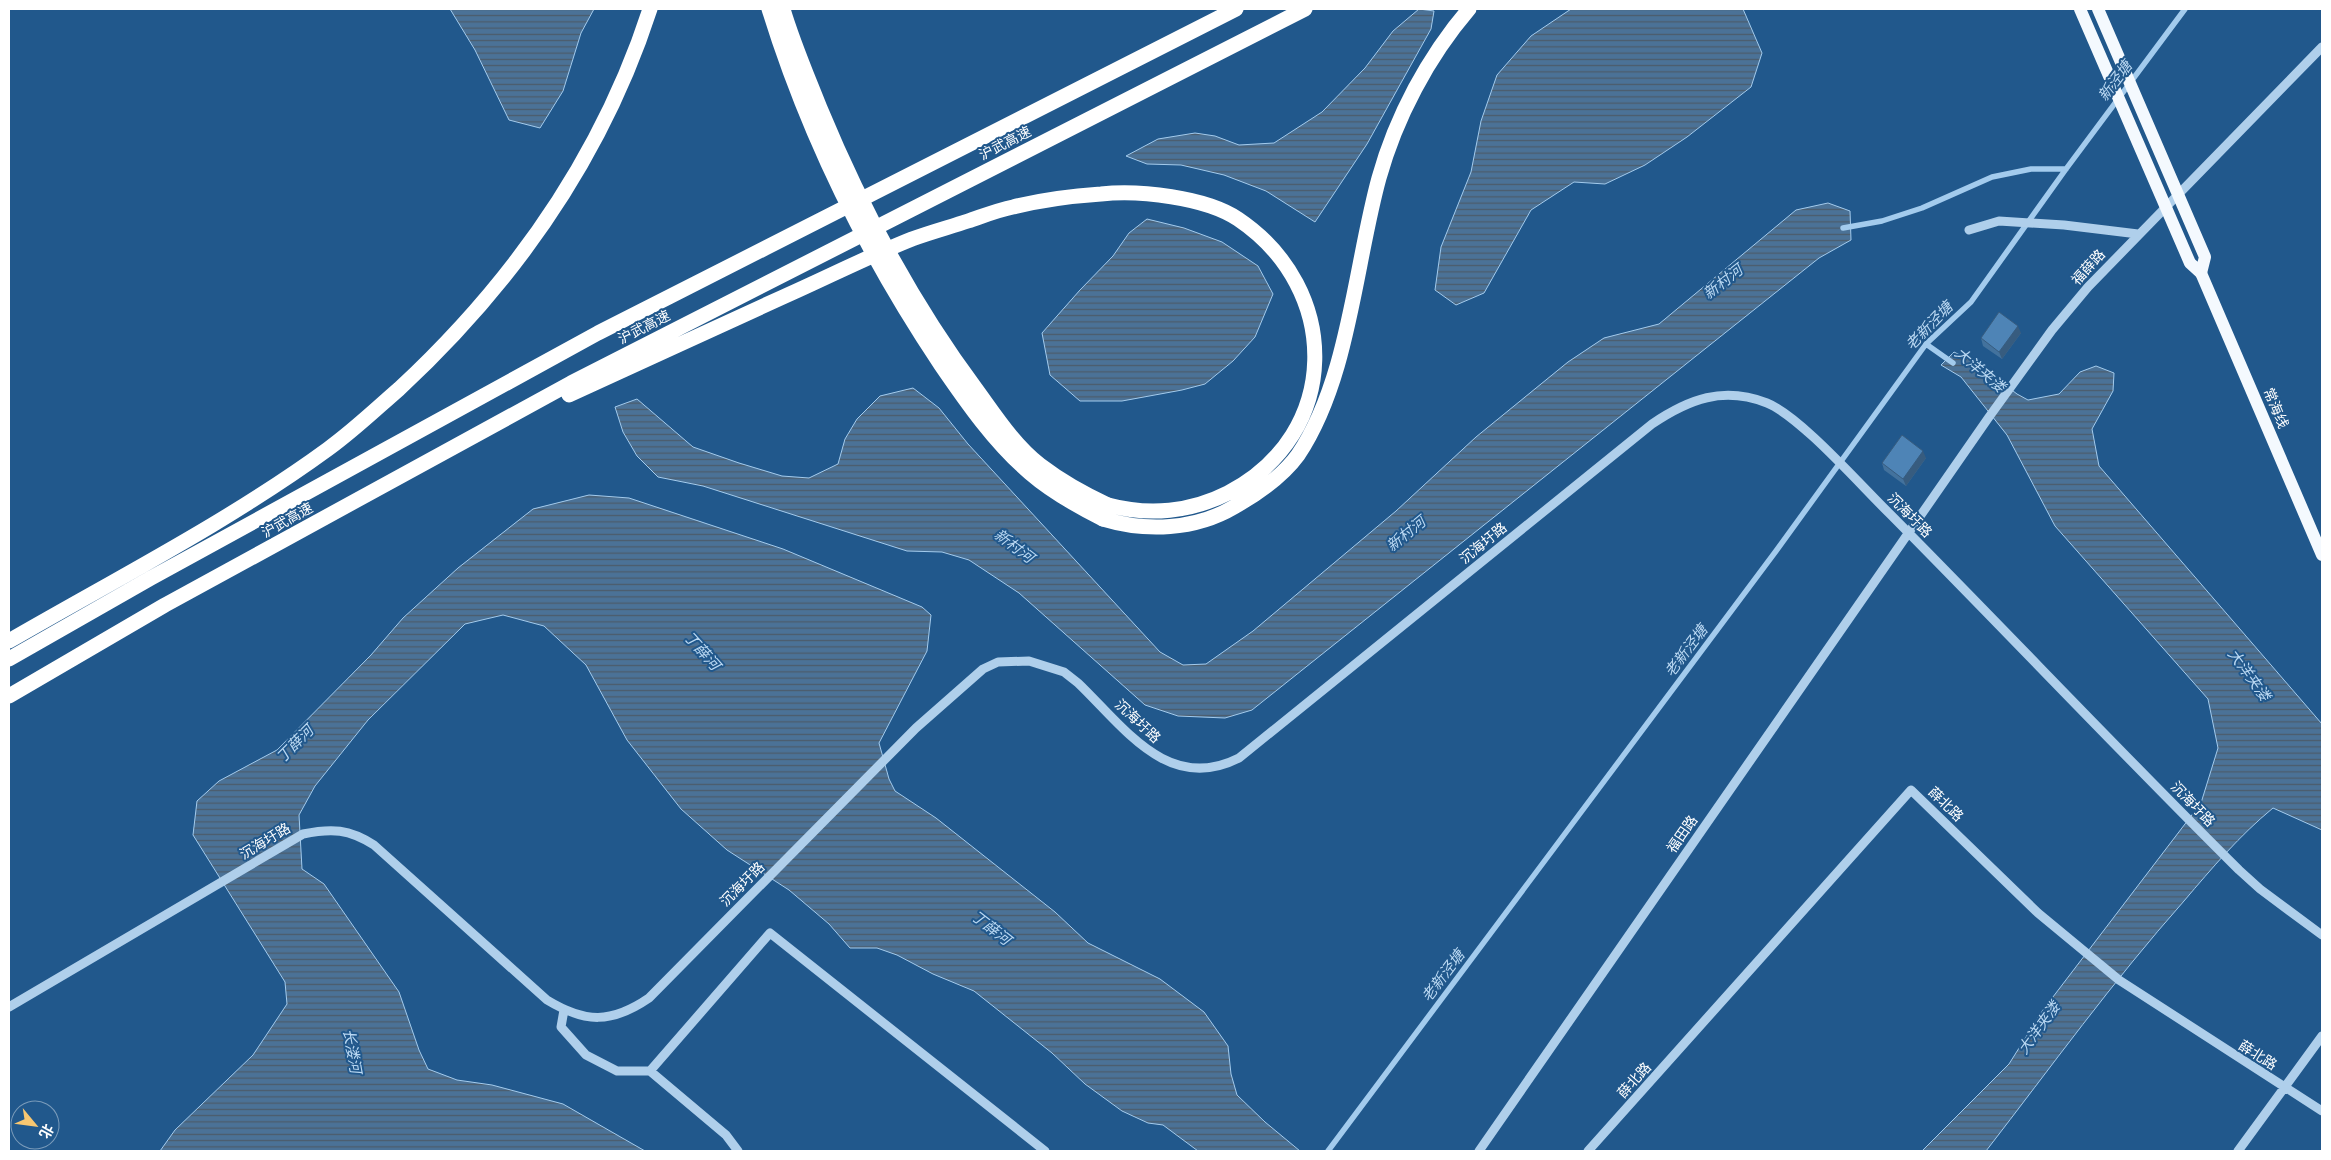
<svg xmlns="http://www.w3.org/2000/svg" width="2331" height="1160" font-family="Helvetica,'Noto Sans SC',sans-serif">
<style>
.water{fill:url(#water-rules);stroke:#a3cbed}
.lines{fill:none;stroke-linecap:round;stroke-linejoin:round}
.stream{stroke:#a3cbed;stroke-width:5.5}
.minor{stroke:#afcfeb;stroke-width:9}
.major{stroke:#f4f9fe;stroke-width:12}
.highway{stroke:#fff;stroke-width:15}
.major-bridge{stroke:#f4f9fe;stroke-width:12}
.highway-bridge{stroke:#fff;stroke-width:15}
.wall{fill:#43729d}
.shaded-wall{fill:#375c7f}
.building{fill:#4e84b6;stroke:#375c7f}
.labels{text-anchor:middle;stroke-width:4;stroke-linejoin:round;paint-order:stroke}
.street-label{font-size:14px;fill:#fff;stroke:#21588c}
.water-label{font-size:15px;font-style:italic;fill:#bbd9f3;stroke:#21588c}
</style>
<defs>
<pattern id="water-rules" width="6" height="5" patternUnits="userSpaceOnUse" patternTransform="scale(1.25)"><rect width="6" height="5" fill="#4b7297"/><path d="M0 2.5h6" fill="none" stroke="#4c5b6a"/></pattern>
</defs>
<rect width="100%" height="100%" fill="#21588c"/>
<path class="water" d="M450,9H594L581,33L563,91L540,128L509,120L475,50Z
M1419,9L1434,11L1431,29L1367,144L1315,222L1266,191L1224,175L1181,165L1147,164L1126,156L1158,139L1195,133L1215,136L1239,145L1274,143L1322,112L1365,68L1393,31Z
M1571,9H1743L1762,53L1751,87L1687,137L1645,165L1605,184L1574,182L1531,210L1484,293L1456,305L1435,290L1441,247L1471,172L1481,121L1497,75L1531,36Z
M1828,203L1850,211L1851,240L1819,258L1252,710L1225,718L1178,716L1145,705L1019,593L969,560L942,552L907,551L703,486L658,477L637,456L623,432L615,407L637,399L693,447L739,463L782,476L809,478L838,464L845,439L857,419L880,396L913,388L939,408L968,444L1160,652L1183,665L1206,664L1253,631L1396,511L1476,437L1568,362L1604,338L1659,324L1796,210Z
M1147,219L1184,228L1222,242L1258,266L1273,294L1255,337L1233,361L1205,384L1182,390L1122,401H1080L1050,375L1042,333L1080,290L1113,256L1129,233Z
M1954,352L1978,364L2017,394L2028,400L2059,394L2080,372L2096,366L2114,373L2113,391L2092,429L2099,466L2322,724V830L2273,808C2240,835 2212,868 2184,901C2113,981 2051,1067 1986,1151H1922L2009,1064L2043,1010L2201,803L2218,748L2208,699L2055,526L2007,435L1961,377L1941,365Z
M589,495L629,498L783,549L922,607L931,615L927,651L879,743L889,779L895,791L936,818L1055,912L1088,943L1160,979L1204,1012L1228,1046L1231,1074L1237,1095L1265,1122L1300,1151H1198L1163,1125L1148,1123L1122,1111L1085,1084L1052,1053L974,991L933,974L897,955L877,948H850L829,924L789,890L727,850L681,809L627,740L586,665L544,626L503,615L465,624L368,720L315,786L299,815L302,869L324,884L399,992L419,1050L428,1069L457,1080L492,1085L563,1104L645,1151H160L175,1130L253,1055L287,1004L285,982L193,835L197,801L219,781L277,750L371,655L403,618L458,568L533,509Z"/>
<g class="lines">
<path class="stream" d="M1843,228L1882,221L1922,208L1992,177L2031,169H2066
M1926,344L1953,363
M1328,1151L1776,551L1926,344L1971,302L2066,169L2185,9"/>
<path class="minor" d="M1969,230L1999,221L2064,225L2138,234
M9,1007L303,834C332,828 349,829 374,845L547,1000C585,1023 611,1024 649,998L916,728L983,669L998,662L1029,661L1064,672L1078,683C1124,727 1168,794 1239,758L1652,424C1689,399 1723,386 1767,403C1801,417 1861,486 1890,514C2007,632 2121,753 2239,870L2260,889L2322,935
M564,1010L561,1027L586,1055L617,1071H650L770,933L1045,1151
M650,1071L726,1135L738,1151
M1479,1151L1989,417L2052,330L2088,287L2322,47
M1588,1151L1911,790L2038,913L2119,980L2322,1111
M2238,1151L2322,1036"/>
<path class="major" d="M2201,273L2322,555"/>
<path class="highway" d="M569,395C640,362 712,330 783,297C826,278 869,256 912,239C931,232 950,227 968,221C983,216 998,210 1013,207C1041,200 1072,196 1101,194C1139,190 1205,197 1238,219C1342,289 1342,434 1228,493C1191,512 1149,516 1108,505
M1103,519C1146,532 1195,530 1234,507C1257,494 1282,477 1298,455C1349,379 1355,265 1379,178C1396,117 1428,57 1469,9
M9,641C116,579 228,522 328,449C353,431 376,409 399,389C512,284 602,157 650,9
M9,659L151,578L598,333L1236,9
M9,696L165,605L571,383L1305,9"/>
<path class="major-bridge" d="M2080,9L2190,263L2201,273L2205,257L2098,9"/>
<path class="highway-bridge" d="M769,9C808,135 868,256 941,365C967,403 995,443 1030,473C1052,492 1077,506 1103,519
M783,9C793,43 807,75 820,108C861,207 912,303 976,389C995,415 1014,445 1040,465C1061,481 1084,494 1108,505"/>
</g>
<path class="wall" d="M2021,333L2002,359L1983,346L1981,338Z
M1926,458L1906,486L1884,470L1882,463Z"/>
<path class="shaded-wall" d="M2018,326L2021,333L2002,359L1999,352Z
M1923,451L1926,458L1906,486L1903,479Z"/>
<path class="building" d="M1999,312L2018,326L1999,352L1981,338Z
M1902,435L1923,451L1903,479L1882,463Z"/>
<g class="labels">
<g class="street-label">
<text transform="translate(1005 143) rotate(-27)" y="5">沪武高速</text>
<text transform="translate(2088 267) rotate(-48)" y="5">福薛路</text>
<text transform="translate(644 327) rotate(-27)" y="5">沪武高速</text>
<text transform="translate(2276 408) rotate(67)" y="5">常海线</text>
<text transform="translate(1910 515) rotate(45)" y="5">沉海圩路</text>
<text transform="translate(287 520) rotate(-29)" y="5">沪武高速</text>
<text transform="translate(1483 543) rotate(-39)" y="5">沉海圩路</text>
<text transform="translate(1138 721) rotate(43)" y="5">沉海圩路</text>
<text transform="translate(1946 804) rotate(44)" y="5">薛北路</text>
<text transform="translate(2193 804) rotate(46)" y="5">沉海圩路</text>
<text transform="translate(1682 834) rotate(-55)" y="5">福田路</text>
<text transform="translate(265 841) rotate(-31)" y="5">沉海圩路</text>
<text transform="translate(742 884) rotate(-45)" y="5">沉海圩路</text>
<text transform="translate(2258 1055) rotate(32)" y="5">薛北路</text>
<text transform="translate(1634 1080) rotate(-48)" y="5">薛北路</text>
</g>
<g class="water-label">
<text transform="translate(2115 81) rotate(-53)" y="5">新泾塘</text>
<text transform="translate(1723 282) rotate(-38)" y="5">新村河</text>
<text transform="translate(1929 326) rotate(-46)" y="5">老新泾塘</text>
<text transform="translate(1980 370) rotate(40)" y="5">大洋夹溇</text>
<text transform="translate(1406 534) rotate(-39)" y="5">新村河</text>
<text transform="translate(1014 546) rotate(37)" y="5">新村河</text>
<text transform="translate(702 651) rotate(48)" y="5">丁薛河</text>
<text transform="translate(1686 651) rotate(-53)" y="5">老新泾塘</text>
<text transform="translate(2249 675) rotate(54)" y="5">大洋夹溇</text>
<text transform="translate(295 744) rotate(-45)" y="5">丁薛河</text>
<text transform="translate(991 928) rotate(38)" y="5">丁薛河</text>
<text transform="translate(1443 976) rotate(-53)" y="5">老新泾塘</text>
<text transform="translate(2039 1028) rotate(-54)" y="5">大洋夹溇</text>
<text transform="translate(352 1051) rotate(80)" y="5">长溇河</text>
</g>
</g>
<rect width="2331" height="1160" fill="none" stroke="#ffffff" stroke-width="20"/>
<g transform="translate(35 1125) rotate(119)"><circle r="24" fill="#21588c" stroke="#7a9bba"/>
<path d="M0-4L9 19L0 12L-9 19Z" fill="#f8c771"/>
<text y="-8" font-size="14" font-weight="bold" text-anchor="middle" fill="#ffffff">北</text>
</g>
</svg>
